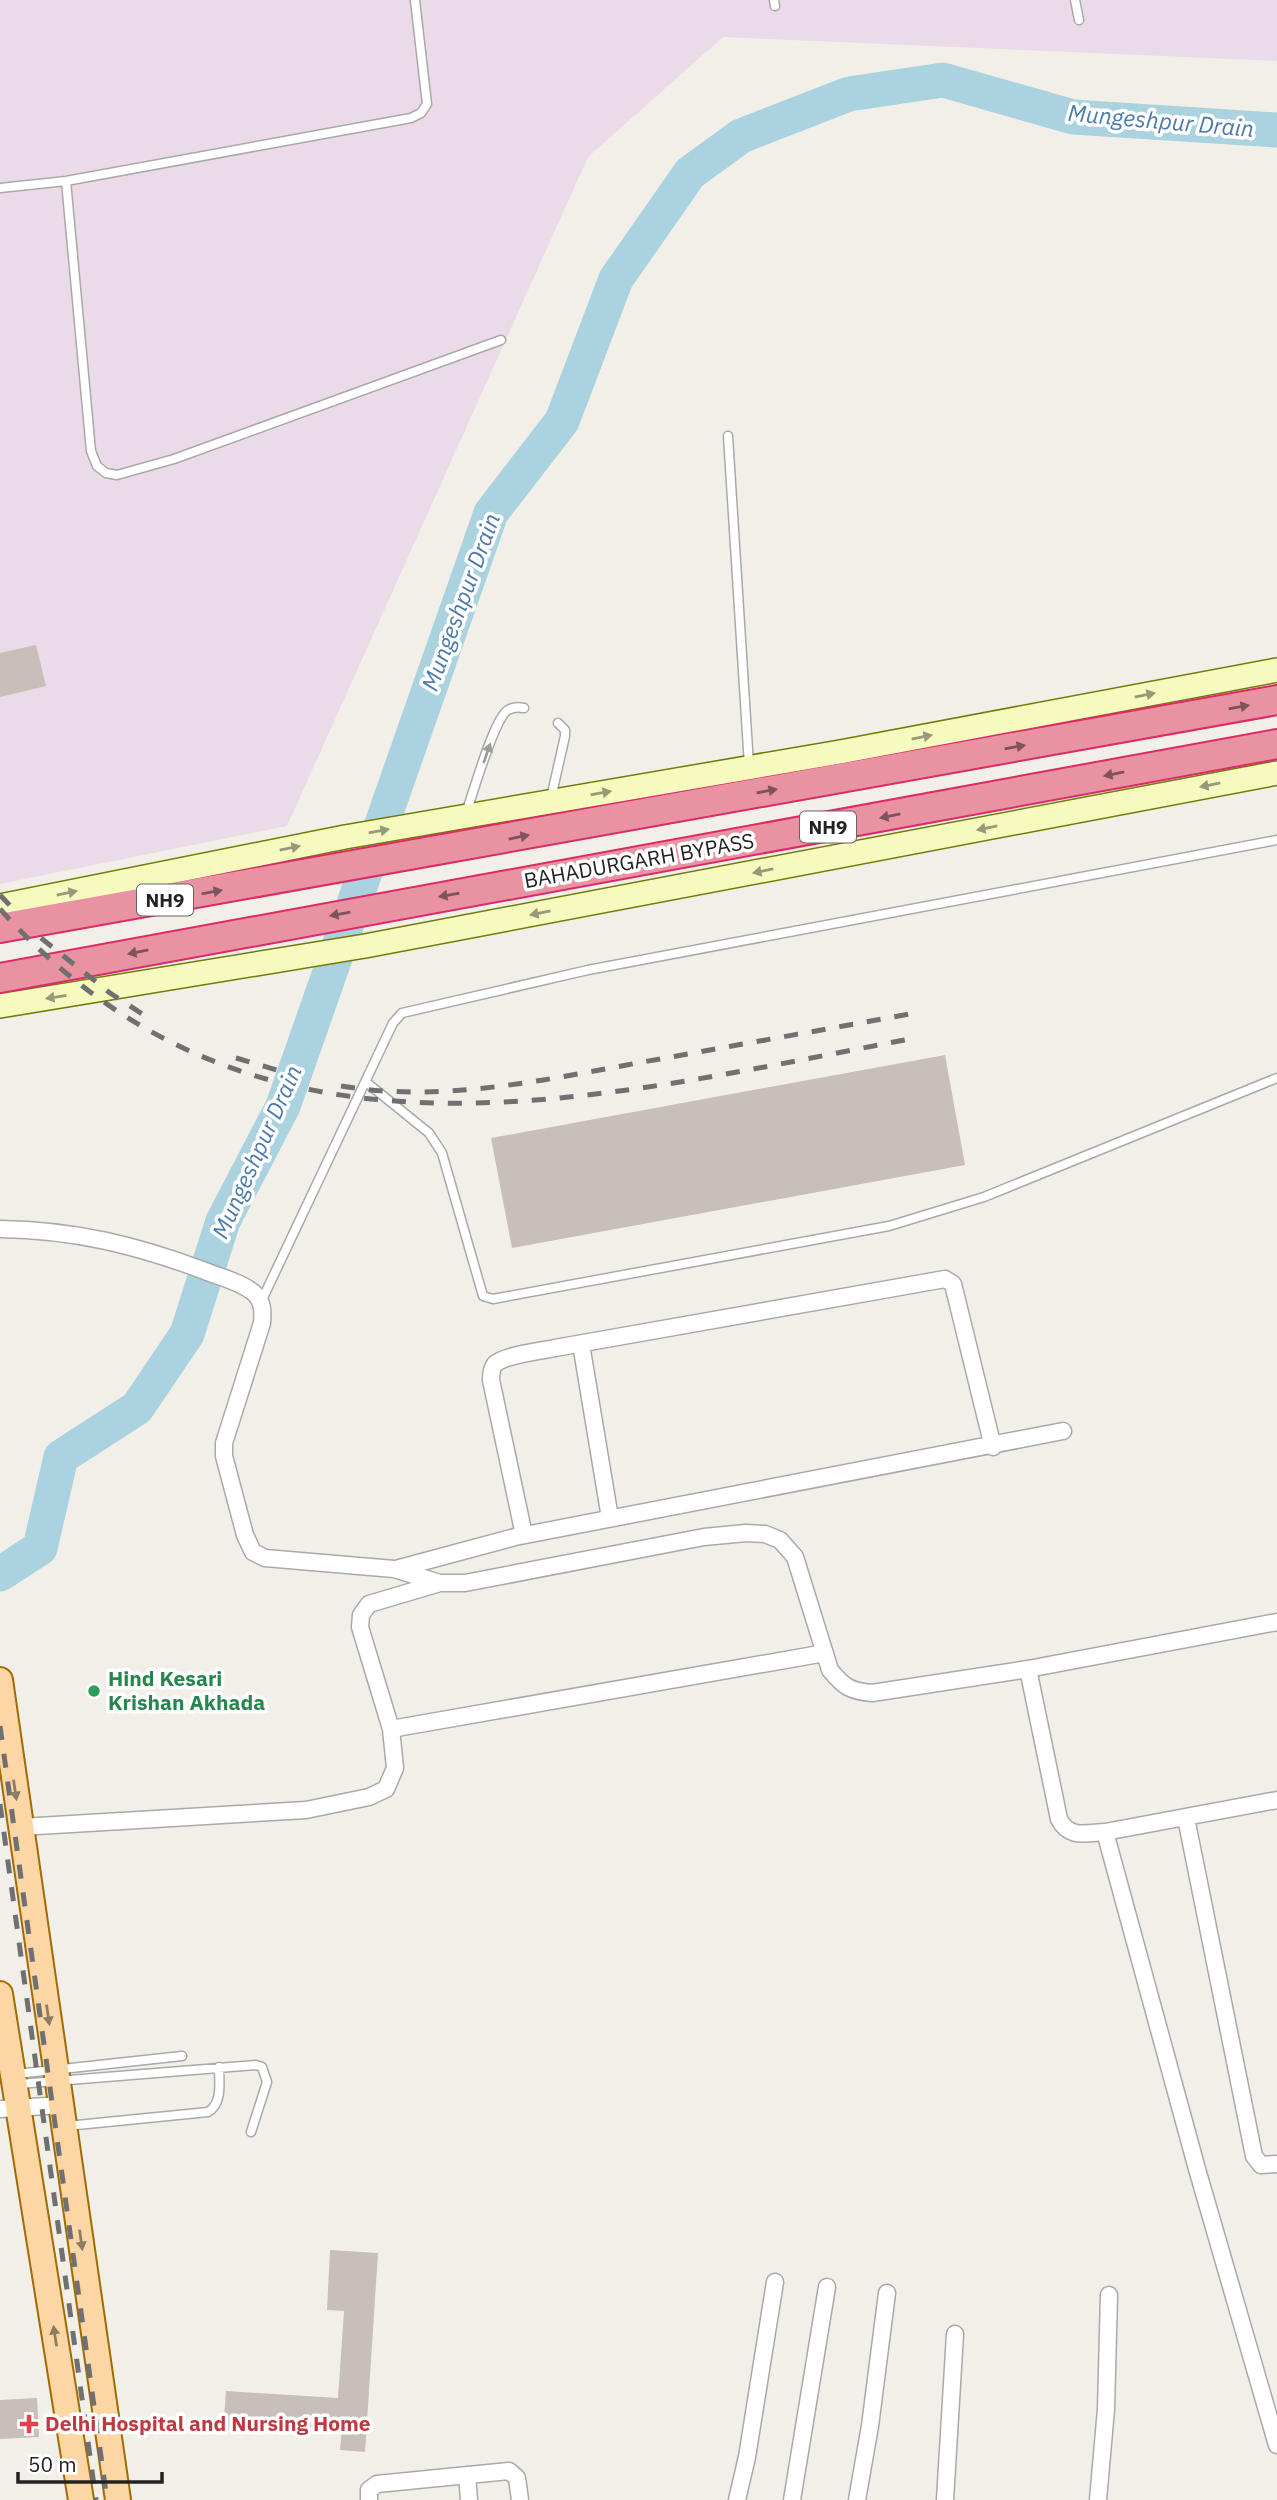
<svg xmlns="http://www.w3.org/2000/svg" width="1277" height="2500" font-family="'IBM Plex Sans',sans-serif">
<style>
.industrial{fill:#ebdbe8}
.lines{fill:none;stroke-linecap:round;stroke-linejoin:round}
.river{stroke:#aad3df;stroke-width:35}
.building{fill:#c7bfb8}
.lane-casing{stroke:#a9a9a9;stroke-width:11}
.street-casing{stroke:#a9a9a9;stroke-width:19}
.secondary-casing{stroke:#707d05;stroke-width:26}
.primary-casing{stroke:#a06b00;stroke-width:28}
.highway-casing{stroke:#dc2a67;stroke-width:32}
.lane{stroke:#fff;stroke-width:8}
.street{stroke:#fff;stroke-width:16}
.secondary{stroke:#f7fabf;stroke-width:23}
.primary{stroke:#fcd6a4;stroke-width:24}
.highway{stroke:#e892a2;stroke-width:28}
.rail{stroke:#707070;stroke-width:5;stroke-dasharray:14 14;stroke-linecap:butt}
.oneway{fill:#979978}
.oneway2{fill:#7b545c}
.oneway3{fill:#9c9c9c}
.oneway4{fill:#8f7c63}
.leisure-dot{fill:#2e9e5b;stroke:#fff;stroke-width:2.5}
.health-dot{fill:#e0444e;stroke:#fff;stroke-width:2.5}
.labels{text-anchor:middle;stroke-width:7;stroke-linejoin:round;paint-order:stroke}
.shield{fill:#fff;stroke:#646464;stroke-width:2}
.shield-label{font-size:19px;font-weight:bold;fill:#222}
.street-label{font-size:21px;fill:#222;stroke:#fff}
.leisure-label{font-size:21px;font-weight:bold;fill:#27864d;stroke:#fff;text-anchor:start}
.health-label{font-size:21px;font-weight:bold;fill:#be3a42;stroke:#fff;text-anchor:start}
.water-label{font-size:23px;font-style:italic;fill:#4a7aab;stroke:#fff}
</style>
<rect width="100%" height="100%" fill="#f2efe9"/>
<path class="industrial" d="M0,0H1277V61L723,37L588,157L287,826L0,884Z"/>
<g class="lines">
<path class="river" d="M0,1574L40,1548L61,1457L137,1408L187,1334L223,1221L283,1106L491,513L562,421L616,279L690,173L741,136L849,94L943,80L1073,117L1277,130"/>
</g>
<path class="building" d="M36,645L46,686L0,697V653Z
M945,1055L965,1165L512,1248L491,1138Z
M330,2250L378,2253L365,2452L340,2450L342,2429L236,2423V2431L223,2430L226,2391L338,2398L344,2311L327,2310Z
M37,2398L39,2437L0,2439V2400Z"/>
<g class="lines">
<g class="lane-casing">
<path id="lane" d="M774,0L775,6
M1075,0L1079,20
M66,181L91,451L97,466L106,473L117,475L174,459L501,340
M0,188L66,181L411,118L421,113L427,104L415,0
M728,436L749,765
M551,798L565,736V730L558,723
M466,813C473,794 494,718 508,710C513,707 519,707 524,708
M366,1082L429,1133L442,1153L483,1296L493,1299L889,1226L984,1197L1277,1078
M261,1302L393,1023L402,1013L588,970L1277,840
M16,2074L182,2056
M19,2084L256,2065L262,2067L267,2082L251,2132
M67,2126L208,2112C223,2103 219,2082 219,2067"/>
</g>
<g class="street-casing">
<path id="street" d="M0,1229C74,1230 136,1245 205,1271C220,1277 241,1282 254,1293C263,1301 263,1312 262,1323L224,1443V1456L245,1535L253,1552L265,1558L394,1569L440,1583H465L704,1537L746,1533L765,1534L780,1540L795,1557L830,1670C844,1687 850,1691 872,1693L1028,1669L1277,1622
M581,1344L610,1518
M524,1535L491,1380C491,1375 491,1369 495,1364C504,1355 542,1351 555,1348L945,1279L953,1284L993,1447
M396,1569L515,1537L1063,1431
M1028,1669L1059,1819C1069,1839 1086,1833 1105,1832L1277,1800
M391,1729L825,1653
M1186,1818L1254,2156L1261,2165L1277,2164
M21,1827L306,1810L369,1797L386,1789L395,1768L391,1729L360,1627L361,1615L369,1604L440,1583
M1105,1832L1197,2169L1277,2445
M0,2109L61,2105
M467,2475L469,2500
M369,2500V2490L377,2484L509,2471L517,2478L520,2500
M737,2500L747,2457L775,2282
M792,2500L827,2287
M857,2500L870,2426L887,2293
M945,2500L955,2334
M1098,2500L1106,2409L1109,2295"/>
</g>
<g class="secondary-casing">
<path id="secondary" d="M0,906L345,837L840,752L1277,670
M0,1006L365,946L1277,773"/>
</g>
<g class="primary-casing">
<path id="primary" d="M0,1680L118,2500
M0,1994L81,2500"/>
</g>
<g class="highway-casing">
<path id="highway" d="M0,928C426,856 851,776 1277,700
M0,978L1277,744"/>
</g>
<use href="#lane" class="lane"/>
<use href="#street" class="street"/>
<use href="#secondary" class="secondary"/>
<use href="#primary" class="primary"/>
<use href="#highway" class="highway"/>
<path class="rail" d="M0,895L19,915
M0,909C255,1193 589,1099 915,1038
M41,938L110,993L153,1021
M236,1058L290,1074
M341,1086C441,1103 544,1080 643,1062C732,1046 821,1030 910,1014
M0,1726L107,2500
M0,1804L96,2500"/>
</g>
<defs><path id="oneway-solid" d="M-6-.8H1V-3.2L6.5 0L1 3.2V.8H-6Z" transform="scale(1.75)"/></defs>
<g class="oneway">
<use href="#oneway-solid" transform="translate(1145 695) rotate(-11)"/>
<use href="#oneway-solid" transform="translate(922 737) rotate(-11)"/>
<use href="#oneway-solid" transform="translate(1210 785) rotate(169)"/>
<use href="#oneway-solid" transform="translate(601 793) rotate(-10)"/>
<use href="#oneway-solid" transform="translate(987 828) rotate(169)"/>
<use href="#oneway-solid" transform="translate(379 831) rotate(-10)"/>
<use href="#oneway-solid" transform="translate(290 848) rotate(-11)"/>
<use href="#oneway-solid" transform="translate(763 871) rotate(169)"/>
<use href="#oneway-solid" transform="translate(67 893) rotate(-11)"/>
<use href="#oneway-solid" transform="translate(540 913) rotate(169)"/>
<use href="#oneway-solid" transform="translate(56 997) rotate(171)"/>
</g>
<g class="oneway2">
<use href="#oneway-solid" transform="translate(1239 707) rotate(-10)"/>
<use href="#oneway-solid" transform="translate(1015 747) rotate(-10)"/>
<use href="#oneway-solid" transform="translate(1114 774) rotate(169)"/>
<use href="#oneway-solid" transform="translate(767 791) rotate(-10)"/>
<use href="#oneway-solid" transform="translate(890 816) rotate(169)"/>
<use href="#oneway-solid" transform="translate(519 837) rotate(-11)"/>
<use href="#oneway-solid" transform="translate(212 892) rotate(-10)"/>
<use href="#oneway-solid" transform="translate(449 895) rotate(170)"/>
<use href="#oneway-solid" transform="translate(340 914) rotate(170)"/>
<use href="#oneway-solid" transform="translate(138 952) rotate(169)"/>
</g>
<use class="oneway3" href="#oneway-solid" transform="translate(487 753) rotate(-71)"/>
<g class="oneway4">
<use href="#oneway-solid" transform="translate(15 1790) rotate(82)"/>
<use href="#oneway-solid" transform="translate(48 2015) rotate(82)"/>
<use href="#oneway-solid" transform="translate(81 2240) rotate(82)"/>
<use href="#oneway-solid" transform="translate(55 2336) rotate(-99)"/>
</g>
<circle class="leisure-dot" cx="94" cy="1691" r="7"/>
<path class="health-dot" d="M25.5 2413.5h7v7h7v7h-7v7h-7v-7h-7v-7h7z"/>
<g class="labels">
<g class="shield">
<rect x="800" y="811.5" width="56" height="31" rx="5"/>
<rect x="137" y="884.5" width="56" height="31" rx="5"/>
</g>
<g class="shield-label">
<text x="828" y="834">NH9</text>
<text x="165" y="907">NH9</text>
</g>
<g class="street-label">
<text transform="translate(639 861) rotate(-10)" y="7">BAHADURGARH BYPASS</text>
</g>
<g class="leisure-label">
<text x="108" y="1686">Hind Kesari<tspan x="108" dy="24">Krishan Akhada</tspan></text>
</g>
<g class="health-label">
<text x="45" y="2431">Delhi Hospital and Nursing Home</text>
</g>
<g class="water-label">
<text transform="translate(1161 121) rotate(5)" y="8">Mungeshpur Drain</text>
<text transform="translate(461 602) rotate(-70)" y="8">Mungeshpur Drain</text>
<text transform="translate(257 1152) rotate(-66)" y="8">Mungeshpur Drain</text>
</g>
</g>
<path d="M18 2472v10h144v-10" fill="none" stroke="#222222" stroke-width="3.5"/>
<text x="28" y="2472" font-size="21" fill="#222222" stroke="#ffffff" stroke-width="5" paint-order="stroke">50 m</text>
</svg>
